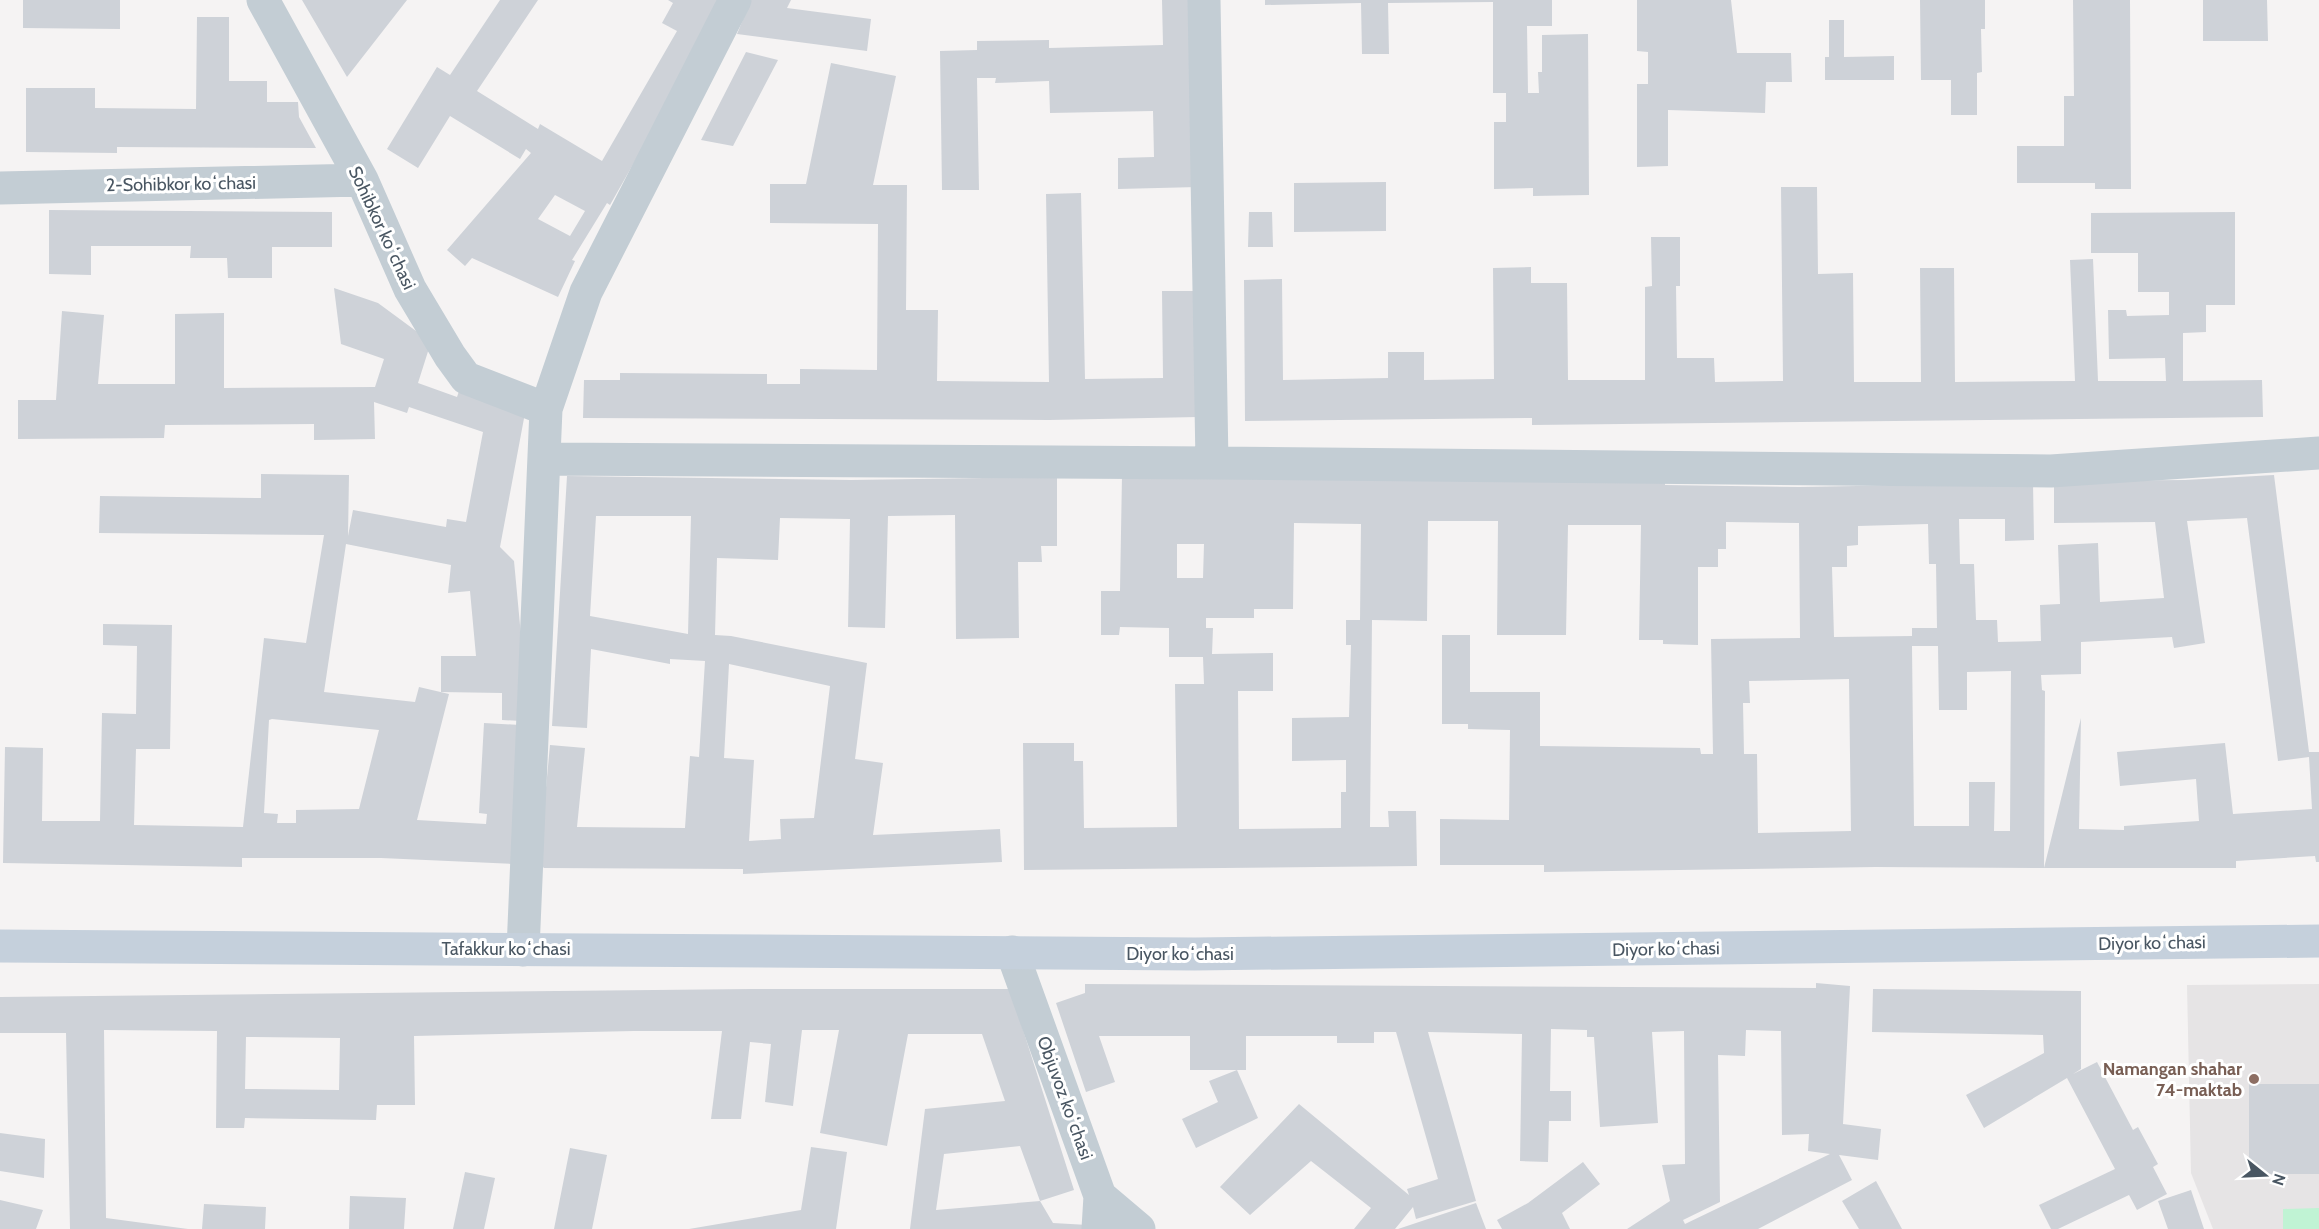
<svg xmlns="http://www.w3.org/2000/svg" width="2319" height="1229" font-family="Cabin,sans-serif">
<style>
.education{fill:#e6e4e5}
.green{fill:#c0f3d4}
.building{fill:#ced2d8;fill-rule:evenodd}
.lines{fill:none;stroke-linecap:round;stroke-linejoin:round}
.minor{stroke:#c3cdd4;stroke-width:33}
.secondary{stroke:#c5d0dc;stroke-width:33}
.education-dot{fill:#8d6e63;stroke:#fff;stroke-width:2}
.labels{text-anchor:middle;stroke-width:6;stroke-linejoin:round;paint-order:stroke}
.street-label{font-size:18px;fill:#495662;stroke:#fff}
.education-label{font-size:18px;font-weight:bold;fill:#785e54;stroke:#fff;text-anchor:end}
</style>
<rect width="100%" height="100%" fill="#f5f3f3"/>
<path class="education" d="M2319,984V1229H2213L2191,1173L2187,985Z"/>
<path class="green" d="M2319,1208V1229H2283V1209Z"/>
<path class="building" d="M23,0H120V29L23,28Z
M302,0H407L347,77Z
M500,0H538L477,91L538,129L540,124L602,161L677,31L662,23L673,3L668,0H726L610,205L607,203L572,260L575,261L558,297L472,258L465,266L447,250L531,153L526,149L520,159L450,116L418,168L387,149L437,67L450,75ZM555,195L585,211L570,236L538,219Z
M751,0H791L787,8L871,19L867,51L737,34Z
M1162,0H1195L1198,187L1118,189V158L1154,157L1153,111L1050,113L1049,81L995,83L996,78H977L979,190H942L940,51L977,50V41L1049,40V48L1163,45Z
M1265,0H1552V26H1527L1528,93H1539L1538,72H1542V35L1588,34L1589,195L1533,196V188L1494,189V122H1506V93H1493V2L1388,3L1389,54H1362L1361,3L1265,5Z
M1637,0H1731L1737,53H1791L1792,82H1766L1765,113L1668,110V166L1637,167V84H1648V52L1637,51Z
M1920,0H1985V29H1981L1982,72L1977,73V115H1951V80H1921Z
M2073,0H2130L2131,189H2095V183H2017V146H2064V96H2074Z
M2203,0H2267L2268,41H2203Z
M197,17H229V81H267V102H298L299,117L316,148L117,147V153L26,152V88H95V108L196,109Z
M1829,20H1844V57L1894,56V80H1825V57H1829Z
M746,52L778,60L733,146L701,140Z
M831,63L896,76L873,185H907L906,310H938L937,381L1049,382L1046,194L1081,193L1085,379L1163,378L1162,291H1195L1198,417L1049,420L583,418L584,380H620V373L767,374V384H800V369L877,370L878,224L770,223V184H806Z
M1386,182V231L1294,232V183Z
M1781,187H1817L1818,274L1853,273L1854,382H1921L1920,268H1954L1955,382L2075,381L2070,260L2093,259L2098,381H2166L2165,358L2109,359L2108,310H2126L2127,316L2169,315V292H2138V253H2091V213L2235,212V305H2206V332L2183,333V381L2262,380L2263,417L1532,425V418L1245,421L1244,280L1282,279L1283,380L1388,378V352H1424V380L1494,379L1493,268L1531,267V283H1567L1568,380H1645V287L1652,286L1651,237H1680V286H1676L1677,358H1714L1715,382L1783,381Z
M49,210L332,212V247H272V278H228L227,258H190L191,246H91V275L49,274Z
M1249,212H1272L1273,247H1248Z
M334,288L378,303L431,342L418,383L457,397L459,391L525,413L500,547L514,561L523,657L522,721L502,720V693L441,692V656H476L470,591L448,593L451,565L346,544L324,692L415,702L419,687L449,694L417,820L486,824L487,814L479,813L484,723L520,725L513,864L381,858H242V867L3,863L5,747L43,748L42,821H100L102,713L136,714L137,646L103,645V624L172,625L170,749H136L134,825L243,827L264,638L306,643L324,535L99,533L100,496L261,498V474L349,475L348,536L353,510L446,527L447,519L466,522L483,432L409,407L407,413L374,402L375,439L314,440V424L165,425L164,438L18,439V400H56L62,311L104,315L98,384H175V314L224,313V388L375,387L384,359L341,344ZM272,719L379,730L359,809L296,810V823H277L278,814L264,813L269,720Z
M1122,475L1665,481V485L1799,487L2033,483L2034,540L2005,541V519H1959L1960,564H1974L1976,620H1997L1998,642L2041,641L2040,605L2060,604L2058,545L2098,543L2100,602L2164,598L2155,522L2054,523V481L2185,480L2274,475L2309,752H2319V862H2316L2315,856L2236,861V868H2044L2081,718L2079,829L2124,830V826L2199,821L2196,779L2120,786L2117,752L2225,743L2233,814L2312,809L2309,757L2278,761L2247,518L2187,521L2205,643L2174,648L2172,637L2081,642V674L2041,675L2042,690L2045,691L2044,868L1876,867L1544,872V865H1440V819L1509,820L1510,730L1468,729V724H1442V635H1470V692H1540V746L1700,748L1701,754H1713L1711,639L1800,638L1799,523L1726,522V549H1718V567H1698V645L1663,644V640H1639L1641,525H1568L1566,635H1497L1498,521H1428L1427,621L1372,620L1370,827H1389L1388,811H1416L1417,866L1024,870L1023,743H1074V761H1083L1084,828L1177,827L1175,684H1204L1203,657H1169V628L1120,627L1119,635H1101V591H1120ZM1294,523L1361,524L1360,620H1346V645H1351L1349,717L1292,718V761L1346,760V792H1341V828L1239,829L1238,691H1273V653L1212,654L1213,628H1206V618H1254V609H1293ZM1928,524L1929,564H1936L1937,628H1912V636L1834,637L1832,567H1847V546L1858,545V526ZM1177,544H1204L1203,578H1177ZM1912,646H1938L1939,710H1967V672L2011,671L2010,831H1994L1995,782H1969V826H1914ZM1849,679L1851,831L1758,833L1757,754H1744L1743,703H1750L1749,681Z
M567,476L851,480L1057,477V546H1041L1042,562H1018L1019,638L956,639L955,515L888,516L885,628L848,627L850,519L780,518L778,560L717,558L715,635L731,636L867,663L855,759L883,763L873,835L1000,829L1002,862L743,874V869L544,868L539,863L550,745L585,748L577,827L685,828L690,756L699,757L705,661L670,659V664L591,649L587,728L552,726ZM596,516H691L688,634L590,616ZM729,664L830,686L814,818L780,819L781,839L749,841L754,760L724,758Z
M1816,983L1850,986L1843,1124L1881,1129L1878,1160L1839,1155L1852,1180L1758,1229H1627L1670,1201L1662,1165L1685,1164L1684,1031L1652,1032L1658,1123L1600,1127L1594,1037H1587V1030L1551,1029L1550,1091H1571V1121H1549L1548,1162L1520,1161L1522,1034L1428,1032L1476,1201L1416,1219L1413,1207L1395,1229H1354L1371,1208L1311,1161L1250,1215L1220,1187L1299,1104L1409,1195L1407,1189L1438,1179L1396,1032H1374V1043H1337V1036H1246V1070H1190V1036H1099L1115,1082L1086,1092L1056,1003L1085,993V984L1816,988ZM1746,1030L1781,1031L1782,1135L1809,1134L1808,1151L1830,1154L1685,1224L1683,1220L1720,1202L1718,1055L1745,1056Z
M752,989H1010L1074,1190L1040,1201L1020,1146L944,1154L936,1210L1040,1201L1053,1223L1088,1225L1087,1229H910L925,1109L1005,1101L982,1034H908L887,1146L820,1133L839,1030H802L793,1106L765,1102L771,1044L750,1042L741,1119H711L722,1031H634L414,1036L415,1105H377L376,1120L245,1118L244,1128H216L217,1031L104,1030L106,1218L188,1229H70L66,1033H0V997ZM246,1037L340,1038L339,1090L245,1089Z
M1873,989L2081,991V1069L2073,1074L2097,1062L2133,1130L2138,1127L2158,1164L2153,1167L2167,1194L2137,1210L2129,1195L2058,1229H2051L2039,1205L2115,1169L2067,1078L1984,1128L1966,1095L2044,1053L2043,1035L1872,1032Z
M1237,1070L1258,1118L1196,1148L1182,1119L1218,1102L1209,1081Z
M2249,1084H2319V1174H2249Z
M0,1133L45,1139L44,1178L0,1171Z
M811,1147L847,1152L836,1229H689L801,1210Z
M570,1148L607,1155L592,1229H554Z
M1583,1162L1600,1184L1562,1213L1570,1229H1502L1497,1220L1528,1203Z
M465,1172L495,1178L484,1229H453Z
M1876,1181L1902,1229H1859L1842,1201Z
M2191,1190L2204,1229H2168L2158,1201Z
M350,1196L406,1198L404,1229H349Z
M0,1200L43,1210L36,1229H0Z
M1476,1203L1486,1229H1398Z
M204,1204L266,1207L265,1229H202Z"/>
<g class="lines">
<path class="minor" d="M263,0L362,180L410,289L450,356L466,378L546,409
M1204,0L1212,463L2051,471L2319,453
M0,188L362,180
M545,459L1212,463
M523,950L546,409L586,292L735,0
M1012,952L1100,1196L1139,1229
M1098,1229L1100,1196"/>
<path class="secondary" d="M0,946L1195,954L2319,941"/>
</g>
<circle class="education-dot" cx="2254" cy="1079" r="6"/>
<g class="labels">
<g class="street-label">
<text transform="translate(181 184) rotate(-1)" y="6">2-Sohibkor koʻchasi</text>
<text transform="translate(382 228) rotate(65)" y="6">Sohibkor koʻchasi</text>
<text transform="translate(2152 943) rotate(-1)" y="6">Diyor koʻchasi</text>
<text x="506" y="955">Tafakkur koʻchasi</text>
<text transform="translate(1666 949) rotate(-1)" y="6">Diyor koʻchasi</text>
<text x="1180" y="960">Diyor koʻchasi</text>
<text transform="translate(1065 1098) rotate(70)" y="6">Objuvoz koʻchasi</text>
</g>
<g class="education-label">
<text x="2242" y="1075">Namangan shahar<tspan x="2242" dy="21">74-maktab</tspan></text>
</g>
</g>
<g transform="translate(2265 1175) rotate(108)" stroke="#ffffff" stroke-width="4.5" paint-order="stroke">
<path d="M0-4.5L10 22L0 15L-10 22Z" fill="#495662"/>
<text y="-9" font-size="16" font-weight="bold" text-anchor="middle" fill="#495662">N</text>
</g>
</svg>
